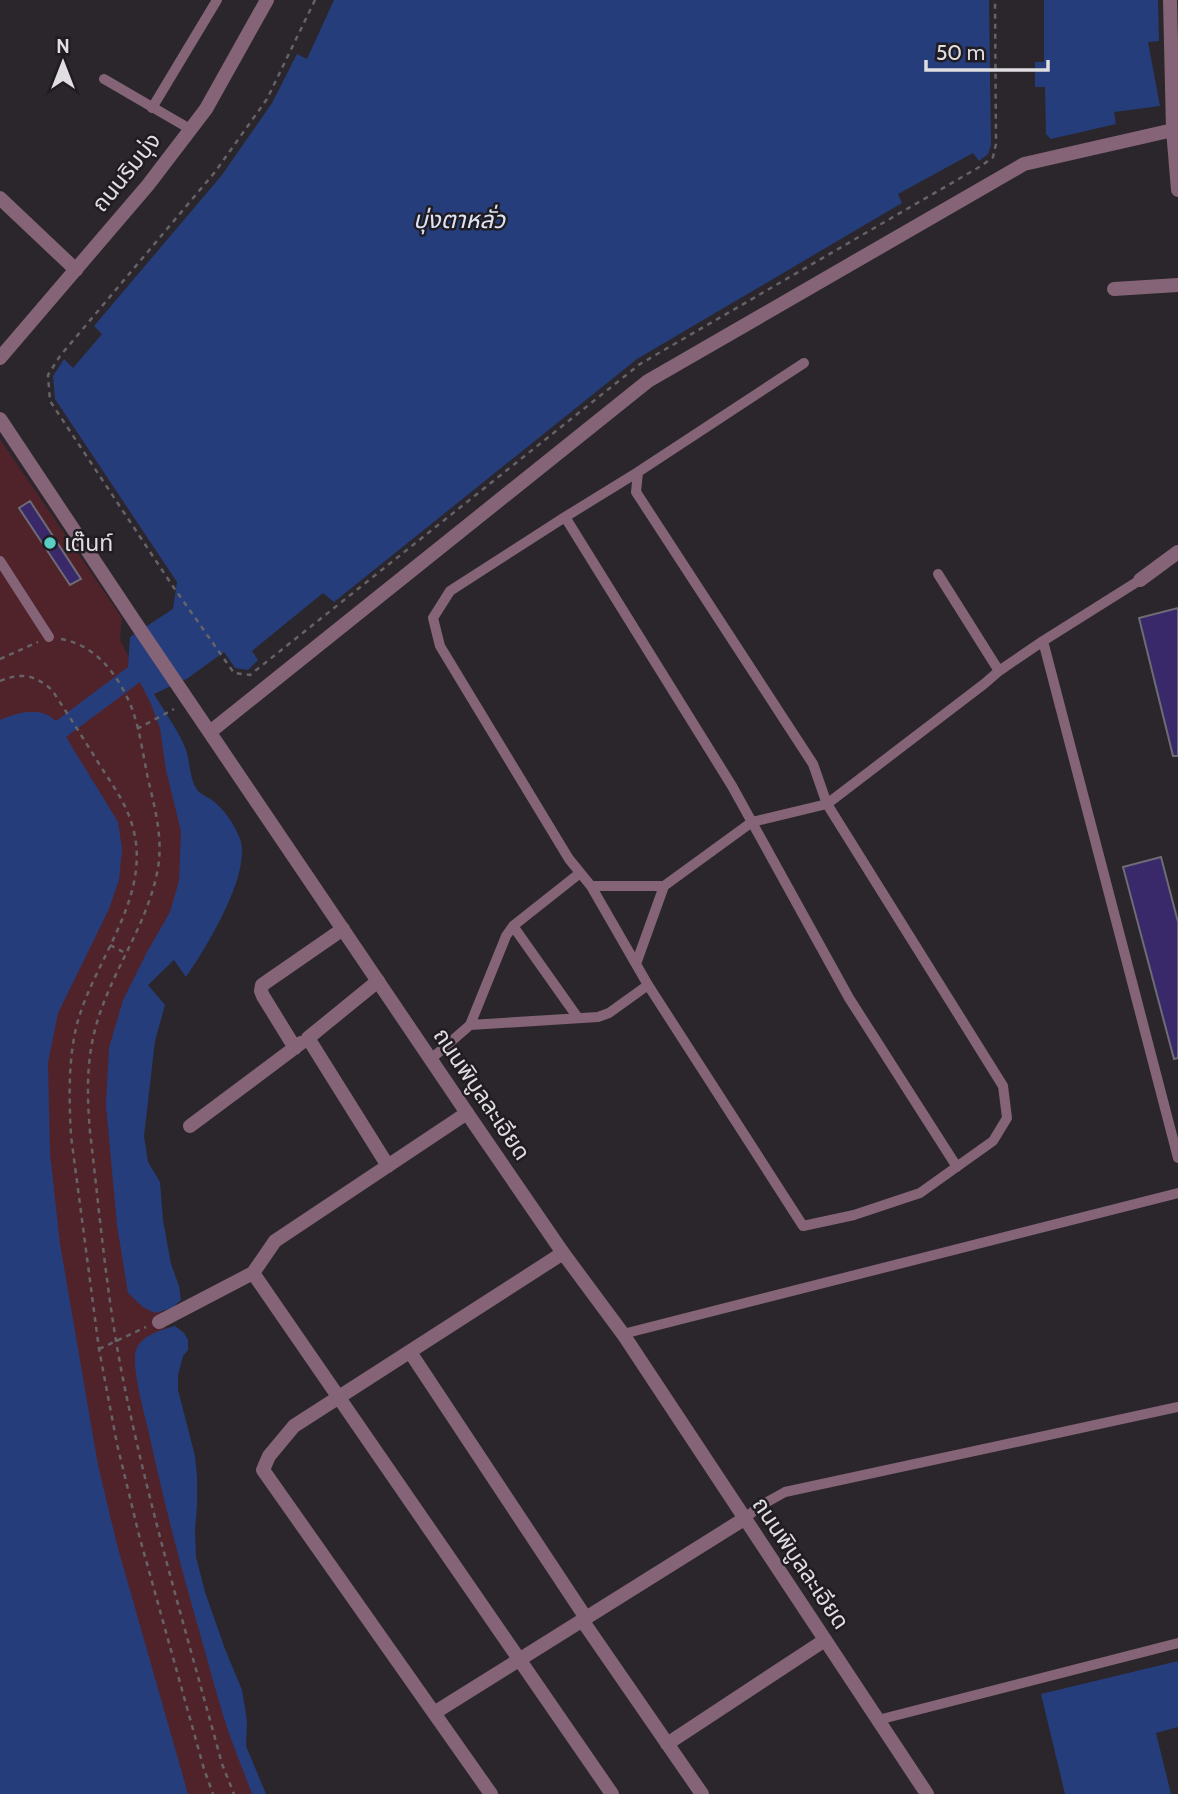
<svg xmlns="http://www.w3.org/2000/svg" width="1178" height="1794" font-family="Cabin,'Noto Sans Thai',sans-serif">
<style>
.green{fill:#50232b}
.water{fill:#253e7b}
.building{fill:#3a296a;stroke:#6d6c74;stroke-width:2}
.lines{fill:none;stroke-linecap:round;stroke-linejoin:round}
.path{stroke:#666367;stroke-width:2.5;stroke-dasharray:5 5;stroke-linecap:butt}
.service{stroke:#846476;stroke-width:10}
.minor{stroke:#846476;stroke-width:14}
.tertiary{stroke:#846476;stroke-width:14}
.poi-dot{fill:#57cec1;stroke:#201c21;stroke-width:2.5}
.labels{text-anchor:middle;stroke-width:5;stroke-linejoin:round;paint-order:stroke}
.street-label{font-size:23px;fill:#e0dee1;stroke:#201c21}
.poi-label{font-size:23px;fill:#e0dee1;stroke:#201c21;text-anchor:start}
.water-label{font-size:24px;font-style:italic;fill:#dae4f6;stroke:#201c21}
</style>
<rect width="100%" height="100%" fill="#2a262b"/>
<path class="green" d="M0,439L122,618L120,640L157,711L187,826L185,875L119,1044L161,1308L167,1334L176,1521L260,1794H0Z"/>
<path class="water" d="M334,0H989L991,145L988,154L979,161L973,153L898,194L902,203L637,359L334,602L323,593L252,651L258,660L248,670L235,668L224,652L188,678L154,694C164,711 176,727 184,745C191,759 188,778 198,791C202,795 208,797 212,800C224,809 235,825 240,839C252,873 206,948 186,977L174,960L148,985L165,1005L155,1041L144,1136L148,1162L160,1182L163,1220L171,1264L179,1286L181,1300L172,1308L155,1313L143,1307L128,1293L117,1225L106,1105L109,1048L123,1000L146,954L170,912L179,881L181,831L166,770L160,728L151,704L140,682L66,737L118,822L122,849L119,880L109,909L58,1013L48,1063L50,1154L60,1244L98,1465L117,1545L188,1794H0V720C19,712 40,706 56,721L128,667L130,637L173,609L177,582L55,399L53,376L64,359L73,368L102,334L94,326L222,175L272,103L297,54L307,59Z
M1044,0H1158L1159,41L1148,42L1160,106L1114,112L1116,124L1051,139L1046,134L1045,87H1035V62H1044Z
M175,1326L184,1333L188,1340V1350L183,1356L178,1375V1390L195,1456L197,1476V1506L195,1530L196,1557L205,1592L225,1649L242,1690L247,1721L246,1746L266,1794H252C246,1777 239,1761 233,1744C220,1709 211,1672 201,1637C181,1568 163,1499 148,1429C144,1412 131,1365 136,1350C142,1335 161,1330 175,1326Z
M1178,1661V1727L1156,1733L1171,1794H1065L1041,1694Z"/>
<path class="building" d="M30,501L81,579L70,585L19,508Z
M1178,608V756H1173L1139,618Z
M1161,857L1178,922V1058L1174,1059L1123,867Z"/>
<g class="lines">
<path class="path" d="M315,0L267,99L215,172L60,356L48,375L50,401L172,585L234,673L250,675L640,364L981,166L993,157L996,144L995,0
M61,639C96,645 118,675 131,706C140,729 143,755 148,779C155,808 163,838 158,868C148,925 111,971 96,1026C86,1061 87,1097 90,1132C100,1216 107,1301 124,1384C150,1512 188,1638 222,1764L234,1794
M0,659L38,642
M0,681C22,672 35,675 52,690C69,716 85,741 101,767C114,787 127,805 133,828C152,897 94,960 77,1024C68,1060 69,1099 71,1136L99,1349L117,1444L139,1535L204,1769L213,1794
M137,729L174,709
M110,945L127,954
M99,1349L146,1327"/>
<path class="service" d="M104,79L190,129
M152,108L217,0
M638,472L636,492L813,764L827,804L1003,1086L1007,1118L993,1141L920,1193L854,1215L803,1226L648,985L591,886L569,859L440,646L433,618L450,591L565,517L638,472L804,363
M565,517L732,786L849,998L957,1167
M0,561L49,637
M938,574L999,671
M1140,580L1043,641L1178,1158
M591,886H664L752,822L827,804L984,684L999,671L1043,641
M513,926L578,1018
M636,964L664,886
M470,1025L598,1017L609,1013L648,985
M431,1059L470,1025L506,936L513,926L580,873
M623,1334L1178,1193
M744,1519L760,1506L785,1492L1178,1407
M878,1720L1178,1643"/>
<path class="minor" d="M1170,0L1173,130L1178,190
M0,198L76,270
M1114,289L1178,285
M1140,580L1178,552
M210,732L648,381L1024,164L1173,130
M378,981L308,1038L388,1166
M295,1048L263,996L261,991L262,985L343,929
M190,1126L301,1043
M253,1273L612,1794
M159,1322L253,1273L275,1241L467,1113
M410,1352L586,1618
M582,1620L702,1794
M434,1713L744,1519
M667,1744L825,1640
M491,1794L263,1470L269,1456L294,1426L563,1253"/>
<path class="tertiary" d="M0,358L148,185L206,109L267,0
M0,419L135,622L467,1113L563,1253L623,1334L927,1794"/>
</g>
<circle class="poi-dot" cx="50" cy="543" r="7"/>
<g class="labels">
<g class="street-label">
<text transform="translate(126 172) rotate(-51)" y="8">ถนนริมบุ่ง</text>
<text transform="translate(482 1094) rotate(56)" y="8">ถนนพิบูลละเอียด</text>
<text transform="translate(801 1563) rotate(56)" y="8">ถนนพิบูลละเอียด</text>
</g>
<g class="poi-label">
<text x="64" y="551">เต๊นท์</text>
</g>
<g class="water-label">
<text x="459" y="228">บุ่งตาหลั่ว</text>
</g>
</g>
<g transform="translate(63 63)" stroke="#201c21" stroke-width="5" paint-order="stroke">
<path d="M0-5L12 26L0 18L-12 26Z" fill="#e0dee1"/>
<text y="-10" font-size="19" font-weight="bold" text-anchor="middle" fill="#e0dee1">N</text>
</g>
<path d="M926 60v10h122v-10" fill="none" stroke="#e0dee1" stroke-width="3.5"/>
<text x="936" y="60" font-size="21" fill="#e0dee1" stroke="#201c21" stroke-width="5" paint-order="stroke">50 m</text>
</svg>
